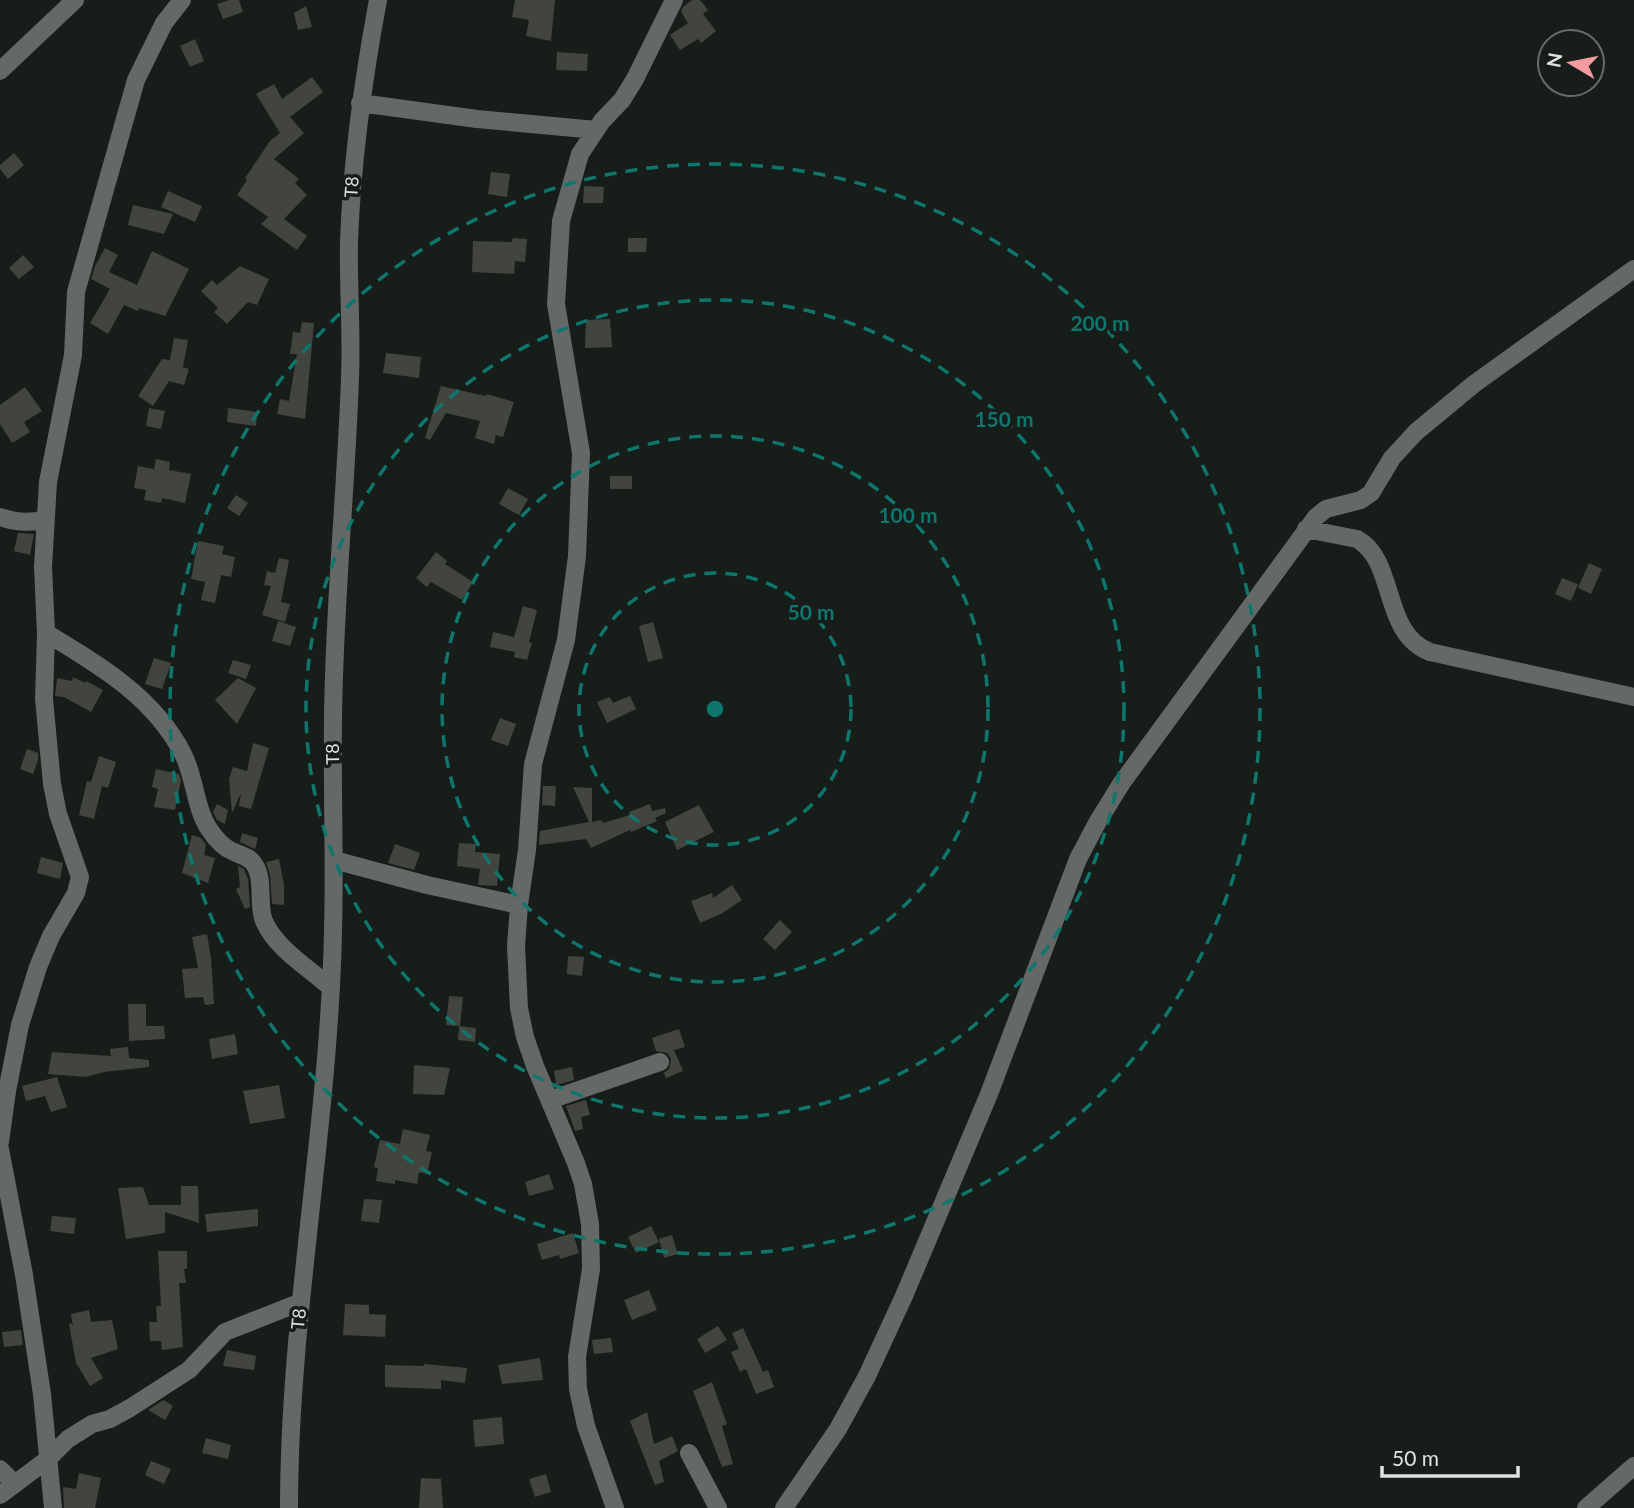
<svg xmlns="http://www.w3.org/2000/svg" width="1634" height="1508" font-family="Lato,sans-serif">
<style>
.building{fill:#42453e}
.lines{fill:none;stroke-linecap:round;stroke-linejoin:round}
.minor{stroke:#646867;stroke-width:18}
.ring{fill:none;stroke:#0f766e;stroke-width:3.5;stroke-dasharray:12 9}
.labels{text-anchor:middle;stroke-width:7;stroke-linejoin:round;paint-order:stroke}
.street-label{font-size:18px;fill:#dfe3e0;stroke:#171d19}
.centre{fill:#0f766e;stroke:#171d19;stroke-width:3.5}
.ring-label{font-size:21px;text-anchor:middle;font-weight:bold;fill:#0f766e;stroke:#171d19;stroke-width:7;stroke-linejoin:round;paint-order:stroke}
</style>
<rect width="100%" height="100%" fill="#171d19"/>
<path class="building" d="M229,0H239L243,12L223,19L217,4Z
M515,0H555L551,41L526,36L529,20L512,17Z
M692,0H700L708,10L703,14L716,31L701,43L698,39L680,50L670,35L688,23L681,12L683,7Z
M306,6L312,27L298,30L294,13Z
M195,39L204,61L190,67L180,46Z
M557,52L588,54L587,71L556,70Z
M312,77L323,92L290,117L304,133L274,159L299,179L295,183L307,195L284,219L307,236L297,250L261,224L268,217L237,195L247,180L245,178L270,141L280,133L256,94L274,84L282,99Z
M14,153L24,165L8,179L0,169V165Z
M491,172L510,174L507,197L488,194Z
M584,186L604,187L603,203H583Z
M168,191L202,206L195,222L161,207Z
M133,205L173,214L164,234L128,225Z
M513,238L527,239L525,262L515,261L514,274L472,272L473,241L512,242Z
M628,238H647L646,252H628Z
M105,248L118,255L109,272L137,285L152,251L189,269L165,316L139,308L138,311L124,305L108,334L90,323L110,289L91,279L95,266Z
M23,255L34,267L19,279L9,268Z
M240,266L269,279L257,305L248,302L227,324L214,312L218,308L201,291L212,280L217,285Z
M610,319L612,347L585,348L586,320Z
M302,322L314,323L305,419L277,414L280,399L289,401L297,354H290L293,332L300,333Z
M174,338L188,340L183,367L189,369L184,385L169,381L153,406L138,396L162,359L170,360Z
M386,353L421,357L419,378L383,373Z
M441,386L486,396L487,394L514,402L503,437L496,435L494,444L475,438L480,421L446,413L430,440L425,438Z
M25,387L42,411L24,422L30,432L12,443L0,424V405Z
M149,408L165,411L161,429L146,426Z
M228,408L257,412L256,426L227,422Z
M156,459L170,462L169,470L191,474L185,503L162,498L161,503L144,500L146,490L134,488L138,466L154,469Z
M610,476H632V489H610Z
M508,488L528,499L519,515L499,504Z
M236,495L248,503L239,516L227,508Z
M18,533L34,534L30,555L14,551Z
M198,541L224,546L222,554L235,557L231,577L221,575L215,603L201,600L205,582L191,579Z
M436,552L447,561L445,564L473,582L462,600L431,582L427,587L416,578Z
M279,558L289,560L281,602L290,604L285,622L262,615L271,586L264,585L267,571L275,573Z
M1589,563L1602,569L1591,594L1578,588Z
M1562,578L1578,584L1571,601L1555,594Z
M523,606L537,610L529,642L532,643L527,660L514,657L515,652L490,647L493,632L514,637Z
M278,621L296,627L290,646L272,641Z
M653,622L663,658L648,662L639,626Z
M154,658L171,663L162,689L145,684Z
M233,660L251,665L246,679L228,673Z
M73,677L85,683L86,681L103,690L91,712L64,697L55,696L57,678L72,681Z
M238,678L256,688L237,724L215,700Z
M630,696L636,709L607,723L597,702L610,697L613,703Z
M500,718L516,724L508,746L491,740Z
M253,743L269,748L251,809L239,806L241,793L232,813L229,779L233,767L247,771Z
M27,749L38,753V760L33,774L20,769Z
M99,756L116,762L108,788L102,786L94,819L79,815L87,781L91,782Z
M156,769L179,774L181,780L175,810L154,807L158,789L152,787Z
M543,786H556L555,806L542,805Z
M573,787L592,788V822L601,820L603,823L630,815L629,812L650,804L652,811L665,808L666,813L655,818L657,821L631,832L630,830L591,848L586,839L539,845L540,831L589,822Z
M217,804L228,810L225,824L217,820L213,812Z
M699,805L714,832L677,850L665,822Z
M242,833L258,838L255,849L240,842Z
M192,835L201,838L206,845L204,855L215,858L208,883L182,873Z
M459,843L476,844L475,852L500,854L497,886L478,885L480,869L457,866Z
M395,844L420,853L414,870L388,863Z
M41,857L63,863L60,879L37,873Z
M279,859L284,885V905L272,904L270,875L266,862Z
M238,866L244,869L248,879L250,907L245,909L236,889L240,887Z
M732,885L742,900L721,914L700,923L691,901L712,893L713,898Z
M780,920L792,932L775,950L763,939Z
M207,934L211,958L214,1004L205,1005L203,997L185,998L182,969L198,968L192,937Z
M568,956L584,957L582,976L567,974Z
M449,996L463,997L460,1026L446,1025Z
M128,1004H146V1026H164L165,1039L129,1041Z
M459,1026L476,1028L475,1042L458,1040Z
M679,1029L685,1047L674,1050L683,1071L666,1078L664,1073L669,1069L671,1059L667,1053L656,1051L652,1038Z
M235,1034L238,1054L212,1059L209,1039Z
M128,1047L129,1058L149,1060V1067L104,1072L86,1077L48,1074L52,1052L111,1056L110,1049Z
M414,1065L450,1068L444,1095L413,1094Z
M572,1067L574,1080L556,1085L554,1071Z
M57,1077L67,1107L51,1112L45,1096L26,1101L22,1086Z
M279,1085L285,1118L250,1124L243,1091Z
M586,1100L590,1115L581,1117L583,1129L575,1131L566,1106Z
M403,1129L430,1135L426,1151L432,1152L427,1174L419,1172L417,1184L395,1180V1184L376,1181L378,1168L374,1167L380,1140L400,1144Z
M549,1174L554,1189L529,1196L525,1182Z
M181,1186H198L199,1223L165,1212V1233L126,1239L118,1188L143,1187L149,1205H181Z
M364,1199L382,1200L379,1223L361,1221Z
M258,1209V1226L207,1232L205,1214Z
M52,1216L76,1218L74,1234L50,1231Z
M651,1226L659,1242L636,1253L628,1237Z
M573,1233L579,1253L560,1259L559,1255L542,1260L537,1244Z
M672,1235L678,1254L664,1258L659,1239Z
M158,1251H187V1269H184L186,1283H179L183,1347L162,1350L161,1341H150L149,1322H157L156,1306H161Z
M649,1290L657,1310L632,1320L624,1300Z
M345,1304L369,1305V1314L386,1315L385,1337L343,1335Z
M89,1310L91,1322L112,1320L118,1349L91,1358L103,1378L90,1386L76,1363L69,1324L71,1323L73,1327L71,1314Z
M718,1326L727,1340L705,1353L697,1339Z
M743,1328L763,1372L768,1370L774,1387L756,1394L746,1369L740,1372L731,1352L739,1349L732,1333Z
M21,1330L23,1345L4,1347L2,1332Z
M611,1338L613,1352L594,1354L592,1340Z
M227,1350L256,1356L254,1370L223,1366Z
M540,1358L543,1380L502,1384L498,1365Z
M424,1364L467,1368L465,1383L441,1380V1389L385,1387V1365L424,1366Z
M712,1382L727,1424L722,1426L733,1464L722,1467L693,1391Z
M163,1400L173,1406L165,1420L148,1410Z
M647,1412L654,1444L672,1436L678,1451L659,1461L664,1482L655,1485L630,1421Z
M502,1417L504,1444L475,1447L473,1420Z
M206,1438L231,1445L228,1459L202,1453Z
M151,1461L171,1469L164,1484L145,1475Z
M79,1473L101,1478L95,1508H64L63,1487L76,1489Z
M546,1474L551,1492L535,1497L529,1479Z
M421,1478L441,1479L443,1508H419Z"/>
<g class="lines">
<path class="minor" d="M0,71L75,0
M360,103L477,119L596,130
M0,517C15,522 29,524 44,519
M1306,529L1357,539C1397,561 1381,633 1430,652L1634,697
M46,633C99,665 154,697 183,754C195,777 195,808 209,829C215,838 222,847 232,851C239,855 249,856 254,864C265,879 257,904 264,921C276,949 309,968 331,988
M334,860L427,885L519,905
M550,1100L660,1062
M0,1142L7,1091L20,1025L38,967L51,936L76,893L80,877L58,814L52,784L44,699L46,633L43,567L48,482L73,355L76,292L136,80L164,23L182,0
M0,1149L24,1275L42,1394L53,1508
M689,1453L718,1508
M0,1469L15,1484
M0,1495L48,1459L68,1439L92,1424L110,1419L130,1408L189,1370L225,1332L301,1302
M289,1508C289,1315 329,1125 333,932C335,861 332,791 333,720C334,606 346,492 350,378C352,333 348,287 349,241C352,160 363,80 378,0
M615,1508L586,1426L578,1389L577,1357L591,1269L590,1224L583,1184L576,1163L535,1066L525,1037L519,1008L516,946L519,905L527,850L533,764L566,640L577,556L581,453L556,304L561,221L580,154L602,121L622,100L635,79L674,0
M784,1508L838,1429L867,1376L904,1296L989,1094L1078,859L1097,823L1121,784L1316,517L1326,509L1361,500L1371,493L1392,458L1416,432L1474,384L1634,269
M1586,1508L1634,1466"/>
</g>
<g class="ring">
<circle cx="715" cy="709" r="136"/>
<circle cx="715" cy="709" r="273"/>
<circle cx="715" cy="709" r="409"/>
<circle cx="715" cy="709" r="545"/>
</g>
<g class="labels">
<g class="street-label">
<text transform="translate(352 187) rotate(-86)" y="6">T8</text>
<text transform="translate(333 754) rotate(-91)" y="6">T8</text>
<text transform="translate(299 1319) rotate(-84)" y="6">T8</text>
</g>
</g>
<circle cx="715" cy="709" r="10" class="centre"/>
<g class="ring-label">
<text x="1100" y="331">200 m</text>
<text x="1004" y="427">150 m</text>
<text x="908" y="523">100 m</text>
<text x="811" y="620">50 m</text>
</g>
<g transform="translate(1571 63) rotate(280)"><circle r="33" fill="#171d19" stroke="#676c69" stroke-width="2"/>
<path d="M0-5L12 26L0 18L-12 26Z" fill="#f49b9f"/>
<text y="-10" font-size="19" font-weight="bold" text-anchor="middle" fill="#dfe3e0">N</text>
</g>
<path d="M1382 1466v10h136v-10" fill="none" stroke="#dfe3e0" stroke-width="3.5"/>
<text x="1392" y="1466" font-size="21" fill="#dfe3e0" stroke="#171d19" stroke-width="5" paint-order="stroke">50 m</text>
</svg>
